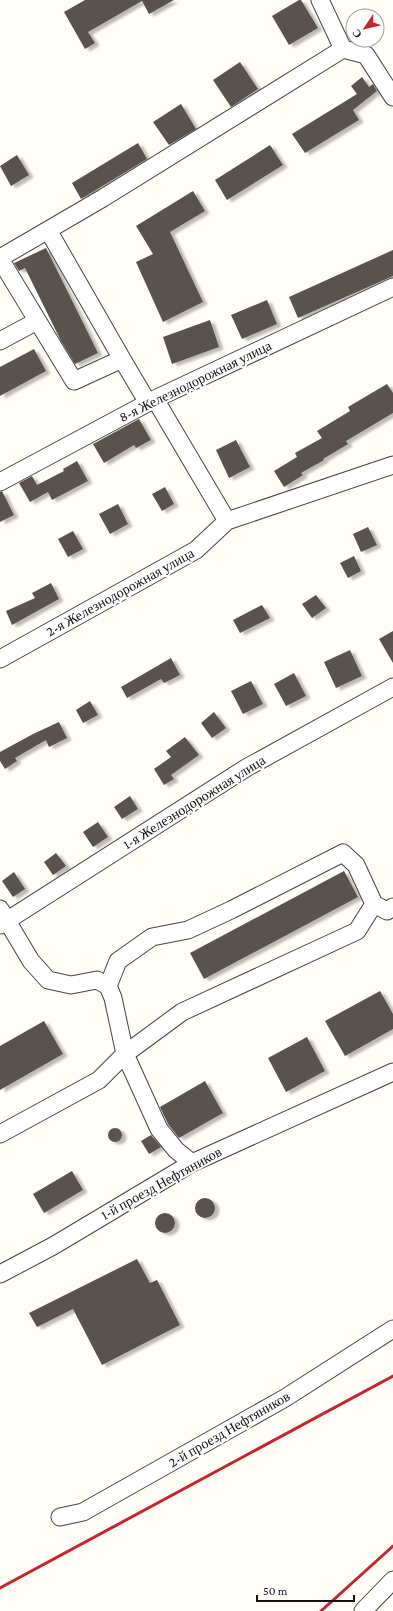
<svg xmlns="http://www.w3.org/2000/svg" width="393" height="1611" font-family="'Crimson Pro',serif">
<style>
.building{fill:#5a524d;filter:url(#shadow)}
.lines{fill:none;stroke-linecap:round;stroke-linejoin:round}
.minor-casing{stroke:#444;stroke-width:19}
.minor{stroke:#fff;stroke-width:17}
.rail{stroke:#c4262e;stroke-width:3}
.labels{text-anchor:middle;stroke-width:4;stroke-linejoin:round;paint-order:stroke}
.street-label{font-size:14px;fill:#111;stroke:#fff}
</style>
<defs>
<filter id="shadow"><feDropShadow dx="4.5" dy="2.5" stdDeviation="1" flood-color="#0004"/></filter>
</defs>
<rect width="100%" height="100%" fill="#fffdf5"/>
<path class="building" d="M85,0H174L149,14L142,1L88,32L95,43L85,49L64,12Z
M299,0H301L318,28L289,45L272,16Z
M240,62L258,89L231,107L213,80Z
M362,77L369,87L373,84L377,91L353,110L359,120L305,153L292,134L357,94L351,86Z
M181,104L196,129L169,145L153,122Z
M138,143L147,159L81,199L72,183Z
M270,145L283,165L227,200L215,180Z
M17,155L29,175L11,186L0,166Z
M193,191L205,211L170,232L203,302L163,322L136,262L153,254L136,226Z
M46,248L98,353L75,364L61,341L25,268L19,271L14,263Z
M393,250V276L298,318L289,297Z
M267,300L277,324L242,339L231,315Z
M210,320L219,347L172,364L163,337Z
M34,349L46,371L0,396V367Z
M387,384L393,393V413L346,441L348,444L323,459L324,460L301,473L303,475L284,487L274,471L297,457L295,453L322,438L317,431L350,411L348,407Z
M139,419L151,440L136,448L134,445L104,463L93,444Z
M236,440L250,467L229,478L216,450Z
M77,461L88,481L52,500L48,492L30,502L19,483L32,476L37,485L64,471L63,469Z
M165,487L174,504L162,511L152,494Z
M2,491L14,515L0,522V492Z
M118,504L128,524L110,534L99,514Z
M368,527L377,545L361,552L353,534Z
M73,531L83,549L68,557L58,539Z
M354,556L361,571L348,578L340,563Z
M51,583L59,599L12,625L6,611L35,598L32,593Z
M316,595L326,608L312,618L302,604Z
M262,605L270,618L240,633L233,620Z
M393,631V663L379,639Z
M350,650L362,676L336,688L324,662Z
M171,658L180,675L164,683L161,679L127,698L121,687Z
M294,673L306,696L286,706L274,684Z
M251,681L263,704L243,714L231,691Z
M90,701L98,715L83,723L76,710Z
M214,712L226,728L212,738L201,723Z
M59,722L67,738L49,747L46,740L15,758L17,761L5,769L0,761V752L33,734Z
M185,737L199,755L171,775L174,779L164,785L154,769L171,757L166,751Z
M130,796L138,809L122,819L114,807Z
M98,822L108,837L93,847L83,832Z
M56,853L66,866L53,875L44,862Z
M344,871L358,897L204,979L190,953Z
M14,872L25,889L13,897L2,881Z
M380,991L393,1014V1029L345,1056L325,1021Z
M44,1021L63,1054L0,1090V1046Z
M307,1037L325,1071L286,1092L268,1058Z
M205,1081L223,1113L179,1138L168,1124L160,1107Z
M108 1135a7 7 0 1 1 14 0a7 7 0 1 1-14 0Z
M151,1135L161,1147L149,1154L141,1141Z
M72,1171L83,1190L44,1213L33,1194Z
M195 1208a10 10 0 1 1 20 0a10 10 0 1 1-20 0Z
M155 1223a10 10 0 1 1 20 0a10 10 0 1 1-20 0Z
M137,1259L150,1283L157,1280L180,1325L102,1365L73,1309L37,1327L29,1313Z"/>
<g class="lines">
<g class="minor-casing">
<path id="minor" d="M320,0L343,49L366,55L393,97
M48,230L122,359
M0,258L103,198L343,49
M0,259L74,381L122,359L148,403
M0,341L37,321
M155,399L227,521
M0,482L155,399L393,287
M0,659L196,550L227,521L393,465
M374,904L387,911L393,907
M0,909L31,961L48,980L71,985L97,980L108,986L113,998L125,1054L159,1129L176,1150L192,1163
M0,925L246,768L393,687
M0,1134L99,1080L125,1054L182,1012L357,931L374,904L356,865L343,853L231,910L188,930L152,937L118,961L108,986
M0,1274L53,1246L192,1163L393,1072
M60,1517L83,1512L285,1398L393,1329
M363,1611L393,1580"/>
</g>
<use href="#minor" class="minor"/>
<path class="rail" d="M0,1588L393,1376
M321,1611L393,1546"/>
</g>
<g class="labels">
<g class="street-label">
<text transform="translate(195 381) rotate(-26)" y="5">8-я Железнодорожная улица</text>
<text transform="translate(120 592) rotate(-29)" y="5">2-я Железнодорожная улица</text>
<text transform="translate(194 802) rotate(-32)" y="5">1-я Железнодорожная улица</text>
<text transform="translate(161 1183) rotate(-29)" y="5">1-й проезд Нефтяников</text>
<text transform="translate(229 1429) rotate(-30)" y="5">2-й проезд Нефтяников</text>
</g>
</g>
<g transform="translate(365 28) rotate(235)"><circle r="19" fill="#ffffff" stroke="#a0a0a0"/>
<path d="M0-3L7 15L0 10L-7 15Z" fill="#c4262e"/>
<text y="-6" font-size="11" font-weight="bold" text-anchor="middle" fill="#111111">С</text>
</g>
<path d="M257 1595v6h97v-6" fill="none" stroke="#111111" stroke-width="2"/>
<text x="263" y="1595" font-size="12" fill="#111111" stroke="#ffffff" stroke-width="3" paint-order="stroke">50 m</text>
</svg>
